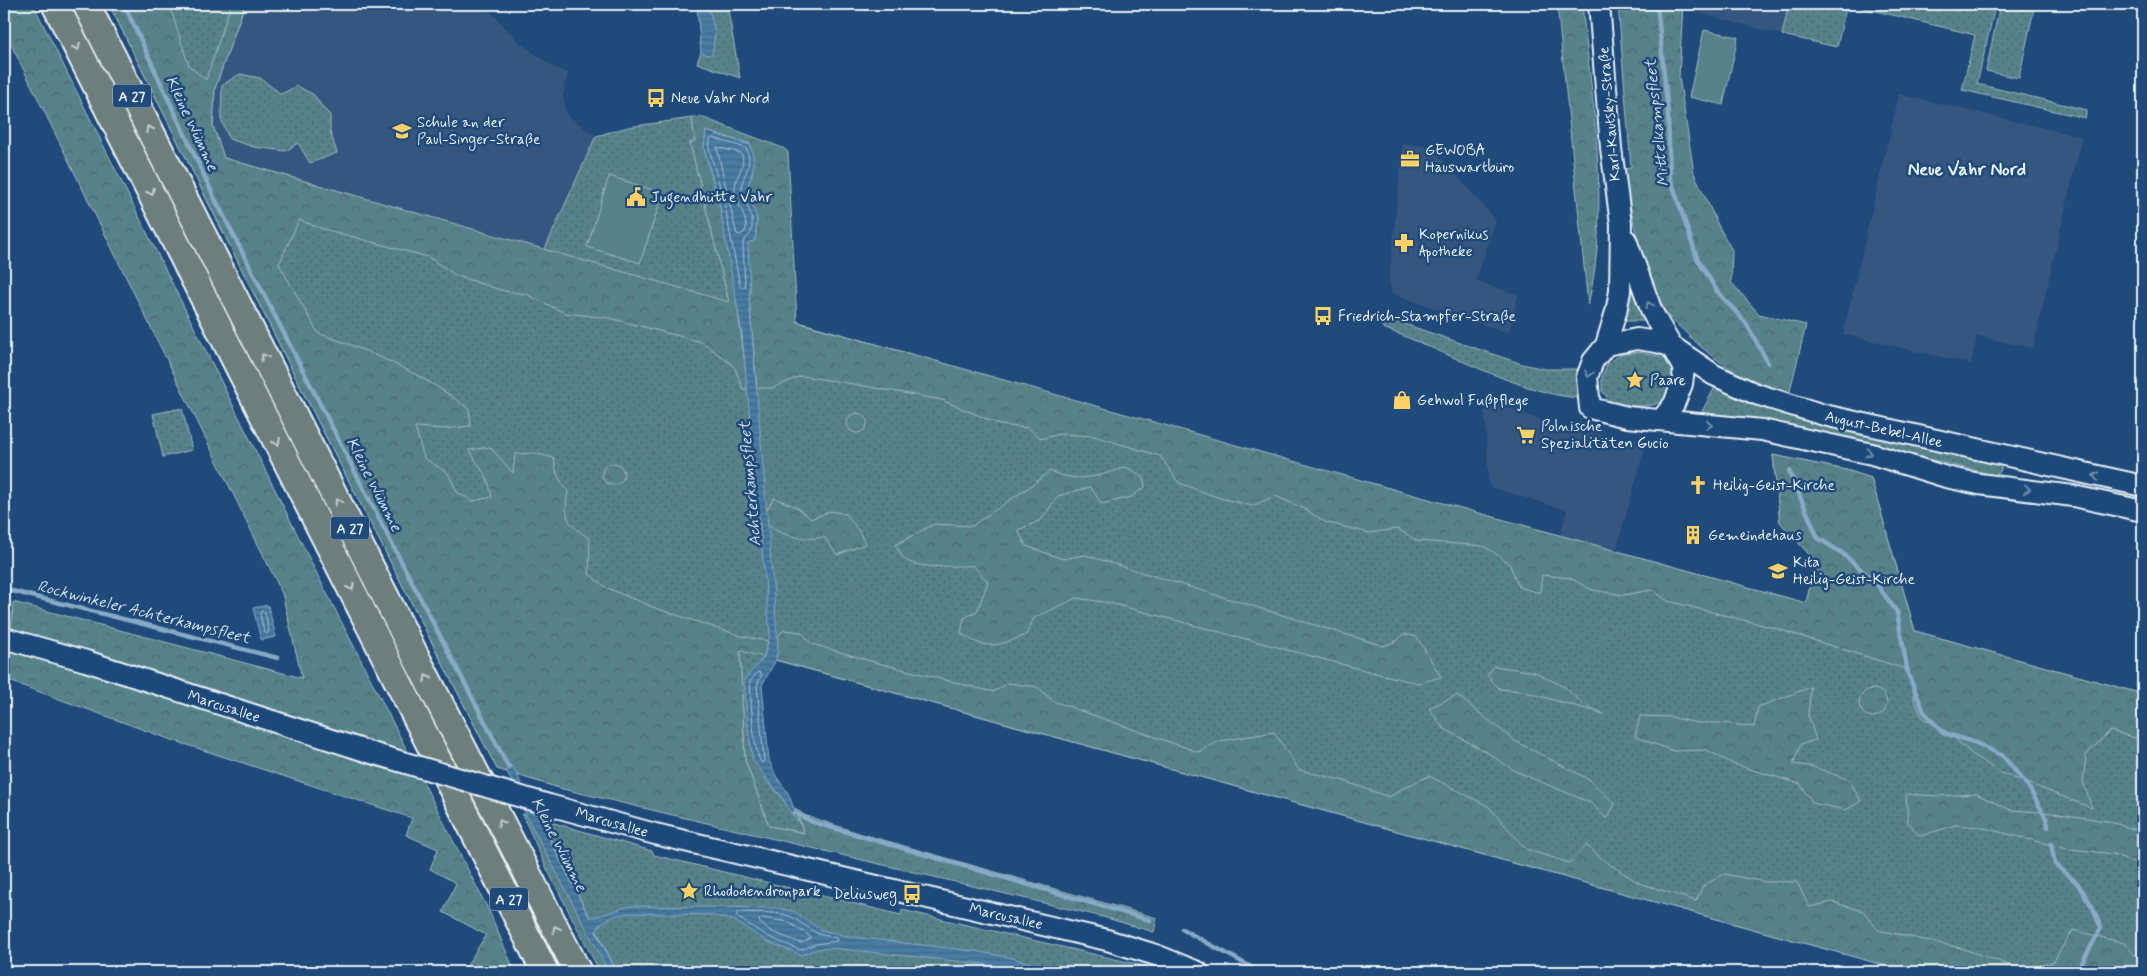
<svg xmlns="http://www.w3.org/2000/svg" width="2147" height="976" font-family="Mynerve,sans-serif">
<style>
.built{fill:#35577e}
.grass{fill:url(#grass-dots);stroke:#9fbac1}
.forest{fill:url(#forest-crowns);stroke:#9fbac1}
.pitch{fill:#56828a;stroke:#9fbac1}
.water{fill:url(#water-rules);stroke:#87aac6}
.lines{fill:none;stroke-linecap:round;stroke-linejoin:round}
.shore{stroke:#a8c2d6;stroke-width:1}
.stream{stroke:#87aac6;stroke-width:4.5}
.secondary-casing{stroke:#e8f1f8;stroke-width:24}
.highway-casing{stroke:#e8f1f8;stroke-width:30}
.secondary{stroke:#1f4a7a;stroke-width:20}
.highway{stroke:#6d7e7c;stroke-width:26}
.secondary-bridge-casing{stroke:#e8f1f8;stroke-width:24;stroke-linecap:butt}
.secondary-bridge{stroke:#1f4a7a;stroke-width:20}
.oneway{stroke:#c3ced3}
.oneway2{stroke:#6f8dac}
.labels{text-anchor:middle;stroke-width:5;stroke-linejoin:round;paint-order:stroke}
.shield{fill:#1f4a7a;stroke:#acbfd2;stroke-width:1}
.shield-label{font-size:14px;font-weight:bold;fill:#e8f1f8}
.poi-label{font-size:15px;fill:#e8f1f8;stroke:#1f4a7a;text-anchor:start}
.street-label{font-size:15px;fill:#e8f1f8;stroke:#1f4a7a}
.water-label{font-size:16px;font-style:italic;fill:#d0dfeb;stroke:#1f4a7a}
.quarter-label{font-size:18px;font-weight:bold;fill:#e8f1f8;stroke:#1f4a7a}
</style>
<defs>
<pattern id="grass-dots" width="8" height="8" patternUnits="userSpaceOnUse" patternTransform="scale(1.25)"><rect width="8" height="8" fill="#56828a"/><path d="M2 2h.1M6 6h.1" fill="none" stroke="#4f686d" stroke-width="1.8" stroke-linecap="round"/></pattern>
<pattern id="forest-crowns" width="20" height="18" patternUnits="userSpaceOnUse" patternTransform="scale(1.25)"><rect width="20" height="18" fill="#56828a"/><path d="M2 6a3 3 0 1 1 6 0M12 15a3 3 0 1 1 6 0" fill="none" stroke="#4f686d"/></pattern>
<pattern id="water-rules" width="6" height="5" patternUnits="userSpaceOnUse" patternTransform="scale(1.25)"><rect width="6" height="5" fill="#477ba4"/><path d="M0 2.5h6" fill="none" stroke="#47647c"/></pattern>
</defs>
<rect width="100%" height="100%" fill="#1f4a7a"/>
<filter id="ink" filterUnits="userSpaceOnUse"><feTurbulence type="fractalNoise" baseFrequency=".02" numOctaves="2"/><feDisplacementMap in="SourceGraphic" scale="10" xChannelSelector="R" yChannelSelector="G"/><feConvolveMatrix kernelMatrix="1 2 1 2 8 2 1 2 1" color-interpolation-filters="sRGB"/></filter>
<g filter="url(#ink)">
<path class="built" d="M245,4H467L491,12L520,43L552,66L568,73L563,95L567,115L596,136L544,251L224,158L213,126L215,88Z
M1683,4H1789L1782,35L1684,9Z
M1899,94L2082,137L2033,348L1977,336L1971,364L1843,334Z
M1403,144L1431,147L1496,220L1476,281L1518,295L1509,333L1392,294L1389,281Z
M1484,398L1546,422L1590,433L1647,440L1616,551L1560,535L1567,510L1489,487Z"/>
<path class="grass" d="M109,4H245L215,88L213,126L224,158L544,251L596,136L628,127L692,118L695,141L690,143L729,302L1183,432L1806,603L1816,562L1780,522L1773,455L1846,470L1871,478L1915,631L2143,694V972H1909L764,657L755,668L766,780L781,796L794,817L799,821L805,833L769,826L745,760L740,651L563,789L497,769L304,394Z
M697,4H727L740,78L697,63L701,52Z
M1789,4H1964L1994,11L1977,84L2087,110L2085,118L1962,90L1975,35L1847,4L1837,47L1782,35Z
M2000,4H2035L2019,78L1986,71Z
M240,74L260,78L281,94L297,86L314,95L323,108L330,115V131L337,153L310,163L298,143L286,151L254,147L229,139L221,119L222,85Z
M1625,261L1651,321H1619Z
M1384,317L1522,364L1545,369H1584L1583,399C1572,397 1559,396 1548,393C1491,378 1438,348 1383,328L1380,324L1381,320Z
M1640,352C1658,356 1668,356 1678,373C1676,379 1674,391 1669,396C1654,411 1629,406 1611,402L1602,391V376L1608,363L1622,354Z
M1715,387L1755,405L2001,464C2002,471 2000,473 1994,475L1871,445L1699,417Z
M182,408L192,450L163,457L153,414Z
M540,819L652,851L654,855L901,915L902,910L1145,966L1157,972H617Z"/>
<path class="forest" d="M4,4H33L320,580L489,911L515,972H463L486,935L443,912L456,883L430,869L438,849L406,835L412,818L169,739L4,679V632H11L13,602L302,678L282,593L4,30Z
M109,4H169L189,66L206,80L231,4H245L215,88L213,126L224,158L729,302L690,143L695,141L692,118L701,117L783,148L788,152L797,322L1432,500L1806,603L1816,562L1780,522L1773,455L1846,470L1871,478L1915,631L2143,694V740L2110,731L2086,755L2083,782L2092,808L1999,772L1973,755L1949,733L1923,718L1915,702L1909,670L1771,627L1668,601L1652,590L1623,595L1592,590L1570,578L1542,575L1540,593L1519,587L1509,563L1484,546L1417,541L1398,529L1369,533L1325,522L1303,508L1275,496L1252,506L1217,497L1179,483L1160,456L1094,436L1059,434L1041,439L1028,428L1001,425L942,400L842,382L801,376L772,388H757L749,298L750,292L747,243L755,240L757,219L746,188L752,175L750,144L706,131L704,149L719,202L734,279L748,389H743L734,366L702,342L609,318L565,313L526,294L504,291L457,276L428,257L320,228L299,220L279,264L318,333C372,352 424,374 469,409L471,426L443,429L415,427L424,458L448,473L457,492L473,501L492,497L487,478L469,450L490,447L513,473L515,454L534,453L554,458L557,475L568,492C563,521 568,523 590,539L589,574L607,588L658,609L741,636L768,641L764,657L740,651L745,760L769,826L804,833L795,808L804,815L859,833L1157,918L1154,932L1103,917L563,789L497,769L304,394Z
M1557,4H1582C1592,100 1611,211 1588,305Z
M1618,4H1683L1679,77L1694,173L1718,225L1732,250L1731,282L1759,314L1806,325L1789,395C1746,382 1715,362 1683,330C1677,325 1669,318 1665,311C1642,270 1631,214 1623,169L1631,168Z
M847 423a10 10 0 1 1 20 0a10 10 0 1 1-20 0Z
M602 474a11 11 0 1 1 22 0a11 11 0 1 1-22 0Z
M1126,467L1143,476L1145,487L1131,497L1102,504L1090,487L1058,496L1041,520L1018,530L1026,546L1063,559L1085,555L1384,646L1398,640L1403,634L1417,637L1441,677L1418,683L1379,674L1110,603L1076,598L1034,618L1026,635C1000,645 985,652 961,633L964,618L977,611L988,582L974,566C954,565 923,570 907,561C902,558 898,549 895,545L934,524L972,526L1032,485L1050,471C1079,484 1098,476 1126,467Z
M774,498L797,507L811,519L830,511L846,514L859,531L865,544L837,555L824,537C807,541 780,536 767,524L766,511Z
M784,630L801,632L812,644L878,663L993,692L1009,683L1037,687L1053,701L1198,752L1220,741L1274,732L1299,770L1341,780L1389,797L1405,787L1429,776L1488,806L1526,849L1569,863L1586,845L1603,860L1639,883L1696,901L1703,886L1724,874L1765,882H1797L1809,907L1832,902L1863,911L1878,930L1961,948L2023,970L2053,962L2073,930L2124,943L2143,964V972H1909L776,660L778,636Z
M1494,666L1535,672L1566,688L1583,704L1604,714L1522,691L1500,689L1487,676Z
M1811,687L1808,715L1816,740L1801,744L1793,764L1814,767L1849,780L1861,801L1846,810L1813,803L1800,784L1733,764L1707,750L1674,751L1635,737L1640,716L1670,717L1697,723H1723L1754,727L1758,707Z
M1859 703a14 14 0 1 1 28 0a14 14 0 1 1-28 0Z
M1457,695L1515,741L1590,780L1615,804L1607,819L1591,803L1515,771L1488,753L1443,728L1429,708Z
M1906,794L1937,796L1976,794L2011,810L2053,813L2107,821L2143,832V866L2113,854L2063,848L1980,827L1956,825L1920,836L1908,823Z
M522,814L540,819L617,972H600L548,871Z"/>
<path class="pitch" d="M1704,30L1738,37L1723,105L1689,97Z
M609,176L663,193L640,263L587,247Z"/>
<path class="water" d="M697,4H708L715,34L712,54L707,55L701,52Z
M706,131L750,145C756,160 753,173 747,188L757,219L755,240L748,243L750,292L749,298L778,645L776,660L762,685L769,760L776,776L788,793L799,821L794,817L781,796L753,761L748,728L744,680L764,657L770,634L742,334L719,202L704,148Z
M268,605L276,637L261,640L253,608Z
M507,763L513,767L589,917C604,917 617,908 632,906L776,908L793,911L821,930L852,937L974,951L1012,958L1063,972H1022L984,964L831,948L818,949L801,955L766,941L735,921L711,915L628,913L614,916L600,924L596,932L617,972H609L526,815L506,769Z"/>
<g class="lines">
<path class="shore" d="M713,138L746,148C755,166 740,176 742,190C744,203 754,214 752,228C751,237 746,236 743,243L745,286L743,288L740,286L724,201L709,148L710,140Z
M717,147L741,153C747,165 735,176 735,188C735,202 746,213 746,227L745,232L740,235L737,234Z
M262,611L265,613L269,631L267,634L264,632L260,614Z
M758,672L762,674L757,685L764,760L762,763C753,755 751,697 750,682Z
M739,912L775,913L790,916L818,934L836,938L837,941L816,944L800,950L769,937L737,917V914Z
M762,918L788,922L810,936V939L801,943L772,932L760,923L759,920Z"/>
<path class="stream" d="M124,4L215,199L391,542L509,768
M1657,4L1668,114L1670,177L1697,258L1717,291L1746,323L1768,363
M1789,471L1818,538L1842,553L1875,582L1897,612L1908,674L1924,712L1943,733L1974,742L2003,756L2028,786L2047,820L2048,827
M4,589L278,658
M795,813L813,822L1150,920
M2051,844L2055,864L2077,883L2092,906L2101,928L2077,972
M1182,929L1260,972"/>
<g class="secondary-casing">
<path id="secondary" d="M1599,4L1611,148L1621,224L1620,291L1616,312L1606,345L1593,361L1587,377L1590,408L1627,417L1762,430L1872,454L1946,477L1979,484L2073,496L2143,511
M1626,240L1652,312L1684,369L1682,384L1674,404L1661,420
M1606,345L1637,339L1657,342L1673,347L1714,375L1756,394L1824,415L2143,486
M4,638L86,661L375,754
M549,805L655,834L1107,940L1156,955L1198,972"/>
</g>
<g class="highway-casing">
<path id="highway" d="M55,4L545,972
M86,4L417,659L578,972"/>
</g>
<use href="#secondary" class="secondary"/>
<use href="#highway" class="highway"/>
<g class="secondary-bridge-casing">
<path id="secondary-bridge" d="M375,754L549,805"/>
</g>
<use href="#secondary-bridge" class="secondary-bridge"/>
</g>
<defs><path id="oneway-chevron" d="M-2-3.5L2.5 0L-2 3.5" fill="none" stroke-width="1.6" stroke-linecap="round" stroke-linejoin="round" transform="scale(1.25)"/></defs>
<g class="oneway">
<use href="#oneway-chevron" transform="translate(77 47) rotate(63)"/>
<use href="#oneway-chevron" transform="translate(149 129) rotate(-117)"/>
<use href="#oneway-chevron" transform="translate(151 192) rotate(63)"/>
<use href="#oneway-chevron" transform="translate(264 357) rotate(-117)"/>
<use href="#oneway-chevron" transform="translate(277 442) rotate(63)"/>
<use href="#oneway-chevron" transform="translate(338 502) rotate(-117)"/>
<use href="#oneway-chevron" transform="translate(351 587) rotate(63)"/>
<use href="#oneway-chevron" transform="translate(427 678) rotate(-117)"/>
<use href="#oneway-chevron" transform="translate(501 823) rotate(-117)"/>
<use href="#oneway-chevron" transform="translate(556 929) rotate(-118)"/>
</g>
<g class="oneway2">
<use href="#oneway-chevron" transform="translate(1649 305) rotate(-112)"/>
<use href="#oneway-chevron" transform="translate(1589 374) rotate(103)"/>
<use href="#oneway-chevron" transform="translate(1709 425) rotate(7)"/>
<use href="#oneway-chevron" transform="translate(1869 453) rotate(15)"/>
<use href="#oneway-chevron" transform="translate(2096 476) rotate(-168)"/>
<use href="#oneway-chevron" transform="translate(2027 489) rotate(7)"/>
</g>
</g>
<defs>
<g id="bus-bare" transform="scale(1.5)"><path d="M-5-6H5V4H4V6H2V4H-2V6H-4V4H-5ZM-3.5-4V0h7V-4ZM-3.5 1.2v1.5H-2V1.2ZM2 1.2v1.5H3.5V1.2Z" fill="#ffd166" stroke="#1f4a7a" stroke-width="2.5" paint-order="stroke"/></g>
<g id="school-bare" transform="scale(1.5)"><path d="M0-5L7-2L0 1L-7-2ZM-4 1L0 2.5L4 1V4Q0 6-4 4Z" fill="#ffd166" stroke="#1f4a7a" stroke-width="2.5" paint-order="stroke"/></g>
<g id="office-bare" transform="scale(1.5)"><path d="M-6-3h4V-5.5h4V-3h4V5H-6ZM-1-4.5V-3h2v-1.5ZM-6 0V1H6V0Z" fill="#ffd166" stroke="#1f4a7a" stroke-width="2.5" paint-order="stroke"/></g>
<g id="civic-bare" transform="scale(1.5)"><path d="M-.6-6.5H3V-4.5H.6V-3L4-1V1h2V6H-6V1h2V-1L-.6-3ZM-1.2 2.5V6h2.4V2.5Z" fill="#ffd166" stroke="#1f4a7a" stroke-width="2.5" paint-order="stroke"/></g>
<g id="pharmacy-bare" transform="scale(1.5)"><path d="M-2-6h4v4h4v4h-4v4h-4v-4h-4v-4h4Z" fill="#ffd166" stroke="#1f4a7a" stroke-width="2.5" paint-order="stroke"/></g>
<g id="sight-bare" transform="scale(1.5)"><path d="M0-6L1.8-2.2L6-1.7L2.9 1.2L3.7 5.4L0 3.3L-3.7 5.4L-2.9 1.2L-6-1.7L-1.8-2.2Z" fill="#ffd166" stroke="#1f4a7a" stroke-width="2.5" paint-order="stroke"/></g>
<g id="shop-bare" transform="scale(1.5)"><path d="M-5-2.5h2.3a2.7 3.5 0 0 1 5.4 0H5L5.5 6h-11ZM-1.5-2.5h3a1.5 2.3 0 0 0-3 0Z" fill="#ffd166" stroke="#1f4a7a" stroke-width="2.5" paint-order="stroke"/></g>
<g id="supermarket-bare" transform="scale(1.5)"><path d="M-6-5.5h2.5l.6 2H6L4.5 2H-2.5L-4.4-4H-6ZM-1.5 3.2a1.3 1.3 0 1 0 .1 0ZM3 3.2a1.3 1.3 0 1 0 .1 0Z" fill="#ffd166" stroke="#1f4a7a" stroke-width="2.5" paint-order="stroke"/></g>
<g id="church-bare" transform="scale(1.5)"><path d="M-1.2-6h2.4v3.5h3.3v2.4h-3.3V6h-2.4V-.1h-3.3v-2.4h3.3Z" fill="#ffd166" stroke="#1f4a7a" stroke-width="2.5" paint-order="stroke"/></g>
<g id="building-bare" transform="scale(1.5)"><path d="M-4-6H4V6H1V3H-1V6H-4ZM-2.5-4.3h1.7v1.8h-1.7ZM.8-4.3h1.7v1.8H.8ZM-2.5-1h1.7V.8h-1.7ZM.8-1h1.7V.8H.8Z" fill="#ffd166" stroke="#1f4a7a" stroke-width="2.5" paint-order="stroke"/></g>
</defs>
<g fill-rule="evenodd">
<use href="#bus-bare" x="656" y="98"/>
<use href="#school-bare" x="402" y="131"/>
<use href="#office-bare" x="1410" y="159"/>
<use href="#civic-bare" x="636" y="197"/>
<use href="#pharmacy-bare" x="1404" y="243"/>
<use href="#bus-bare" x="1323" y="316"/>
<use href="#sight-bare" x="1635" y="380"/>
<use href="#shop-bare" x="1402" y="400"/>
<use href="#supermarket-bare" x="1526" y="435"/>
<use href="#church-bare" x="1698" y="485"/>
<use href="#building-bare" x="1693" y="535"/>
<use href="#school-bare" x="1778" y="571"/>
<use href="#sight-bare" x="689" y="891"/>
<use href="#bus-bare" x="912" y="894"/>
</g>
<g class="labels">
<g class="shield">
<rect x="113" y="84.5" width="38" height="23" rx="4"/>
<rect x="331" y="516.5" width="38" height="23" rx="4"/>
<rect x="490" y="887.5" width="38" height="23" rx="4"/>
</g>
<g class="shield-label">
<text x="132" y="101">A 27</text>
<text x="350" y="533">A 27</text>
<text x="509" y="904">A 27</text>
</g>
<g class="poi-label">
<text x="671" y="103">Neue Vahr Nord</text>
<text x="417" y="127">Schule an der<tspan x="417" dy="17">Paul-Singer-Straße</tspan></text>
<text x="1425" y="155">GEWOBA<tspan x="1425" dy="17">Hauswartbüro</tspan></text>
<text x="651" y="202">Jugendhütte Vahr</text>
<text x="1419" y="239">Kopernikus<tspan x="1419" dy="17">Apotheke</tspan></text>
<text x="1338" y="321">Friedrich-Stampfer-Straße</text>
<text x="1650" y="385">Paare</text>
<text x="1417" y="405">Gehwol Fußpflege</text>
<text x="1541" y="431">Polnische<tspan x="1541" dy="17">Spezialitäten Gucio</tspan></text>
<text x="1713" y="490">Heilig-Geist-Kirche</text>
<text x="1708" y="540">Gemeindehaus</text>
<text x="1793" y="567">Kita<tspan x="1793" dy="17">Heilig-Geist-Kirche</tspan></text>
<text x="704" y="896">Rhododendronpark</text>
<text x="897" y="899" text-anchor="end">Deliusweg</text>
</g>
<g class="street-label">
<text transform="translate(1609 114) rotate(-95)" y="5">Karl-Kautsky-Straße</text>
<text transform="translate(1884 429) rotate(13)" y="5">August-Bebel-Allee</text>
<text transform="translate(224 706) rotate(18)" y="5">Marcusallee</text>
<text transform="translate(612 822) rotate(16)" y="5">Marcusallee</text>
<text transform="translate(1006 916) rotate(13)" y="5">Marcusallee</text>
</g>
<g class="water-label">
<text transform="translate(193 123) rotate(65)" y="6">Kleine Wümme</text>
<text transform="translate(1656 123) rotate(-96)" y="6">Mittelkampsfleet</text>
<text transform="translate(375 484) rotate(63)" y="6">Kleine Wümme</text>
<text transform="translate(749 484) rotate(-95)" y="6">Achterkampsfleet</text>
<text transform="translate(144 611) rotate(14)" y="6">Rockwinkeler Achterkampsfleet</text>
<text transform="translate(560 844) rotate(63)" y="6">Kleine Wümme</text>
</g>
<g class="quarter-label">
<text x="1967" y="175">Neue Vahr Nord</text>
</g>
</g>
<rect width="2147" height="976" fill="none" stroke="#1f4a7a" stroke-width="20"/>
<rect x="10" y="10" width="2127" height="956" fill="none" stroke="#e8f1f8" stroke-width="2" filter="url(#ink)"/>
</svg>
